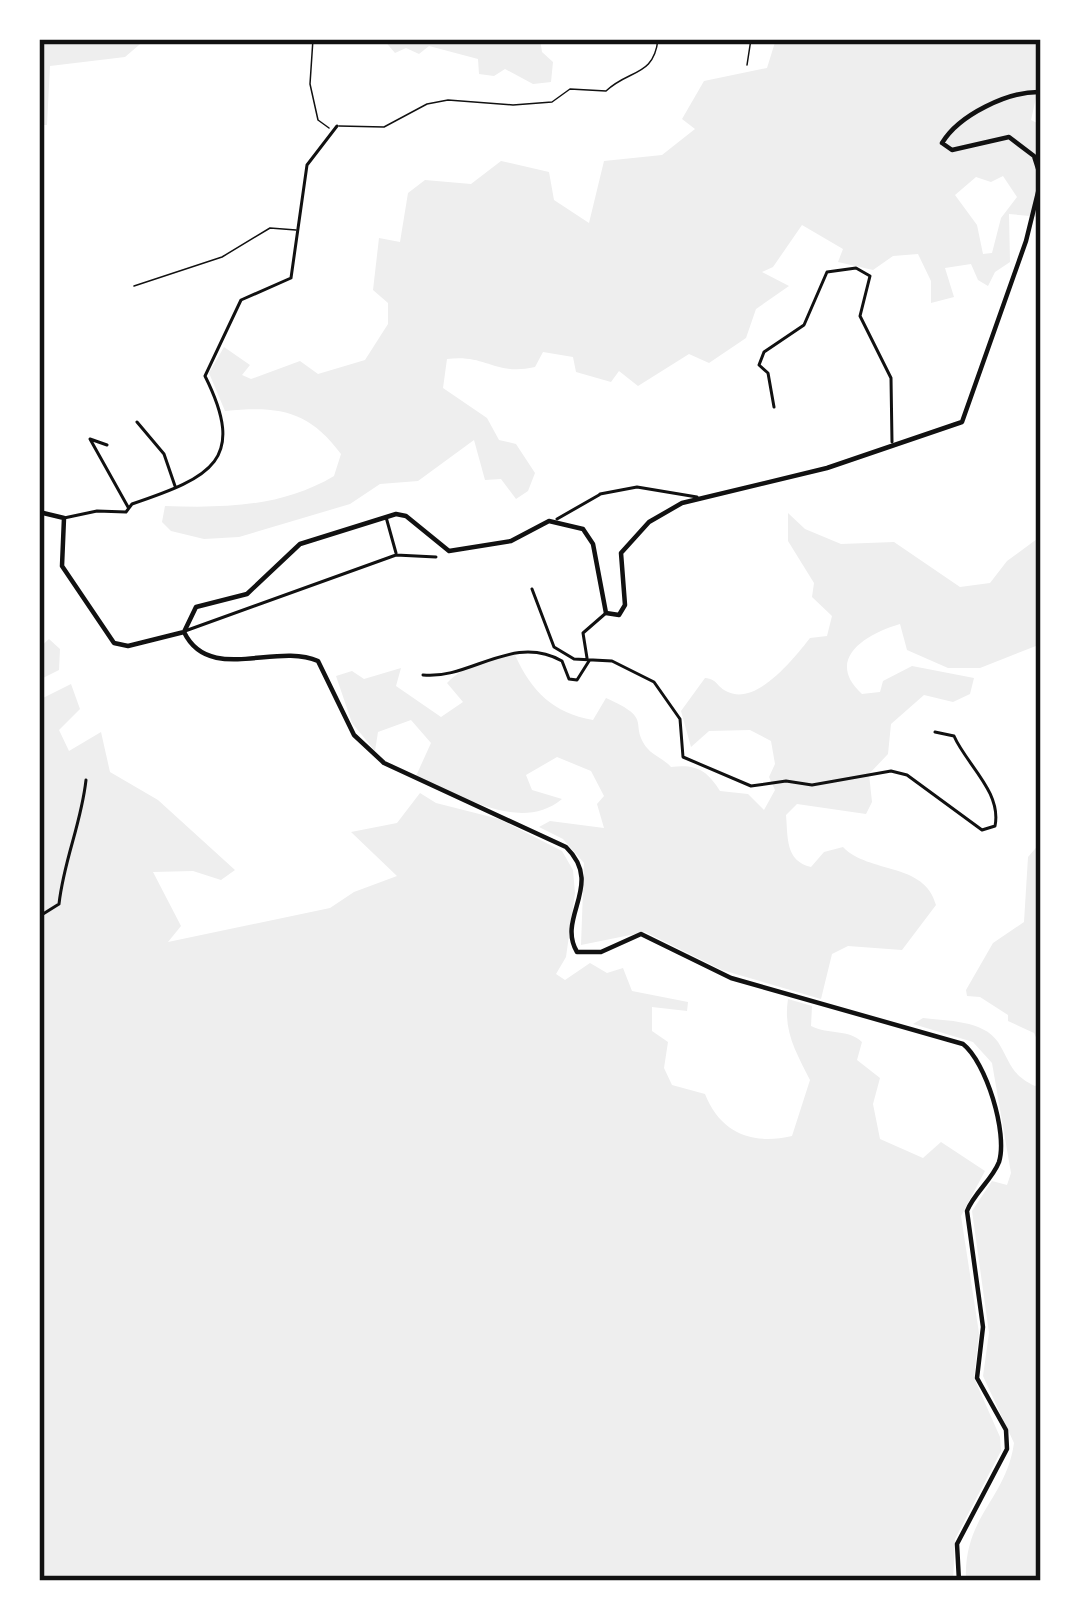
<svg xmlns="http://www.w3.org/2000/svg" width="1080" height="1620" font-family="'Asap Condensed',sans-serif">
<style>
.green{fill:#eee;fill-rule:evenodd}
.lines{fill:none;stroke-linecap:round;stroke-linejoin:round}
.service{stroke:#111;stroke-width:1.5}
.pedestrian{stroke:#111;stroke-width:3}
.minor{stroke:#111;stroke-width:3}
.tertiary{stroke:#111;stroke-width:4.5}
.neatline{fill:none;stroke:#111;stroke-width:4.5}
</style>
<rect width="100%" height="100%" fill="#fff"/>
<path class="green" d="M39,39H146L125,57L50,66L47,125H39Z
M383,39H540L542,52L553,62L551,82L533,84L505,69L494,76L479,74L478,59L429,46L419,54L406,48L395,53Z
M776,39H1041V75L1031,120L1041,125V217L1009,214L1010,262L995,272L988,286L978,280L971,264L945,268L954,297L931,303V281L918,254L893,256L873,270L838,262L843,249L802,225L773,267L762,272L789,286L756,309L746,338L709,363L689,354L638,386L619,371L611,382L576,372L573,357L543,352L535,367C494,376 487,354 447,359L443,388L487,418L499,440L516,444L535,473L528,491L516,499L501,479L485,480L474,440L418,481L380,484L350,504L239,537L204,539L171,531L162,522L165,506C225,508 282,507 334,476L341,454C308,410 279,406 225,411L209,373L224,347L250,365L242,375L251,379L300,361L318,374L365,360L388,324V303L373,290L379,238L400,242L408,193L425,180L471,184L501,161L549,172L554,200L589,223L604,161L662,155L695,129L682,119L704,81L767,68ZM1003,176L1017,197L1001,218L992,253L983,254L977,225L955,195L976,177L991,182Z
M788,513L805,529L841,544L894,542L960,587L990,583L1007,561L1041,536V644L980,668H948L907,650L900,624C866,634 824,659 862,694L880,692L883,681L912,666L974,678L970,694L953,702L924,695L891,724L888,754L869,774L872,802L866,814L797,804L786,815C788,837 785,861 811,867L824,852L843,847C869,874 925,862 936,905L902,950L848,946L832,954L821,999L722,970L645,932L581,945L584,863L563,839L539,827L550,821L604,828L597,804L604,796L591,771L557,757L526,775L532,790L562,799C520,834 459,794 416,776L431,743L411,720L378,732L375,751L352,723L336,676L352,671L364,679L401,668L396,686L441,717L463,702L447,683C468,663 484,660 515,655C532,692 553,713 593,720L606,698C656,720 627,723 648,749C654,756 664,759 671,767C696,764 707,770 720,791L748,794L764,810L775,790L769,777L775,764L771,741L750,730L709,731L691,747L681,711L705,678C718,679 716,687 728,692C757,706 796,656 810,638L827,636L832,616L812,597L814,583L788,541Z
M49,639L60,649L59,670L39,680V648Z
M71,684L80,709L59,730L69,751L101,732L110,772L158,800L235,870L221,880L193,871L153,872L181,926L168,942L330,908L354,892L397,876L351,832L397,823L420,793L436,803L499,819L562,851L573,870L575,893L566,957L556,974L565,980L590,963L607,973L623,968L632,991L688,1002L687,1011L652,1007V1031L668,1042L664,1068L672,1085L705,1094C721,1134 753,1145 792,1136L810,1080C796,1052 783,1031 788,999L812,1006L811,1026C829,1035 849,1029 862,1042L857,1060L880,1078L873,1104L880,1139L923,1158L941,1142L985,1171L961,1216L979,1333L974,1378L1000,1437L1001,1451L955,1539L953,1581H39V700Z
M1041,842V1048L1034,1033L1008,1021V1015L980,997L967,996L966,990L993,943L1024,922L1028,857Z
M923,1018C947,1021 983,1020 998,1042C1011,1063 1010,1074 1035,1086L1041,1082V1581H966C963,1516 1006,1500 1014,1443L983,1376L989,1333L972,1211L992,1181L1007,1185L1011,1173L992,1063L973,1042L913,1024Z"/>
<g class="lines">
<path class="service" d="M313,39L310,84L318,120L329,128
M747,65L751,39
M339,126L384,127L427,104L448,100L513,105L552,102L570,89L606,91C629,69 654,77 658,39
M134,286L222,257L270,228L296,230"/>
<path class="pedestrian" d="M557,519L599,495"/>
<path class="minor" d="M774,407L768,373L759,365L764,352L804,325L827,272L856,268L870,276L860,316L891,378L892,442
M137,422L164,454L175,486
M107,445L90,439L128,507
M600,494L637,487L697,497
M386,517L396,553
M64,518L97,511L126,512L132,504C212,477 247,460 205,376L241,300L291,278L307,165L337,126
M532,589L554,647L574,659L612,661L654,682L680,719L683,757L751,786L786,781L812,785L891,771L907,775L982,830L995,826C1002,792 966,764 954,736L935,732
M185,631L396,555L436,557
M587,658L583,633L606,613
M423,675C470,680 512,633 562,661L569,679L577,680L589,661
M39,905L43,914L59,904C64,859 81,825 86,780"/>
<path class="tertiary" d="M1041,92C1008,91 959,115 942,143L952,150L1009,137L1034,156L1041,178
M39,512L64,518L62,566L114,643L128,646L184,632
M184,632C209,684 276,642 318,661L354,735L384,763L566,847C605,885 556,917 577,952H601L641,934L731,978L963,1044C986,1062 1008,1133 999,1162C992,1180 974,1193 967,1211L983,1327L977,1378L1006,1430L1007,1449L957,1544L959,1581
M184,632L196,607L247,594L300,544L396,514L406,516L449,551L511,541L549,521L583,529L593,544L606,613L619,615L625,605L621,553L649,522L682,503L827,468L962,422L1026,241L1041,180"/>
</g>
<rect width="1080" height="1620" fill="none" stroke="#ffffff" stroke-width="84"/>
<rect x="42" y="42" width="996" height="1536" class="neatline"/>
</svg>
